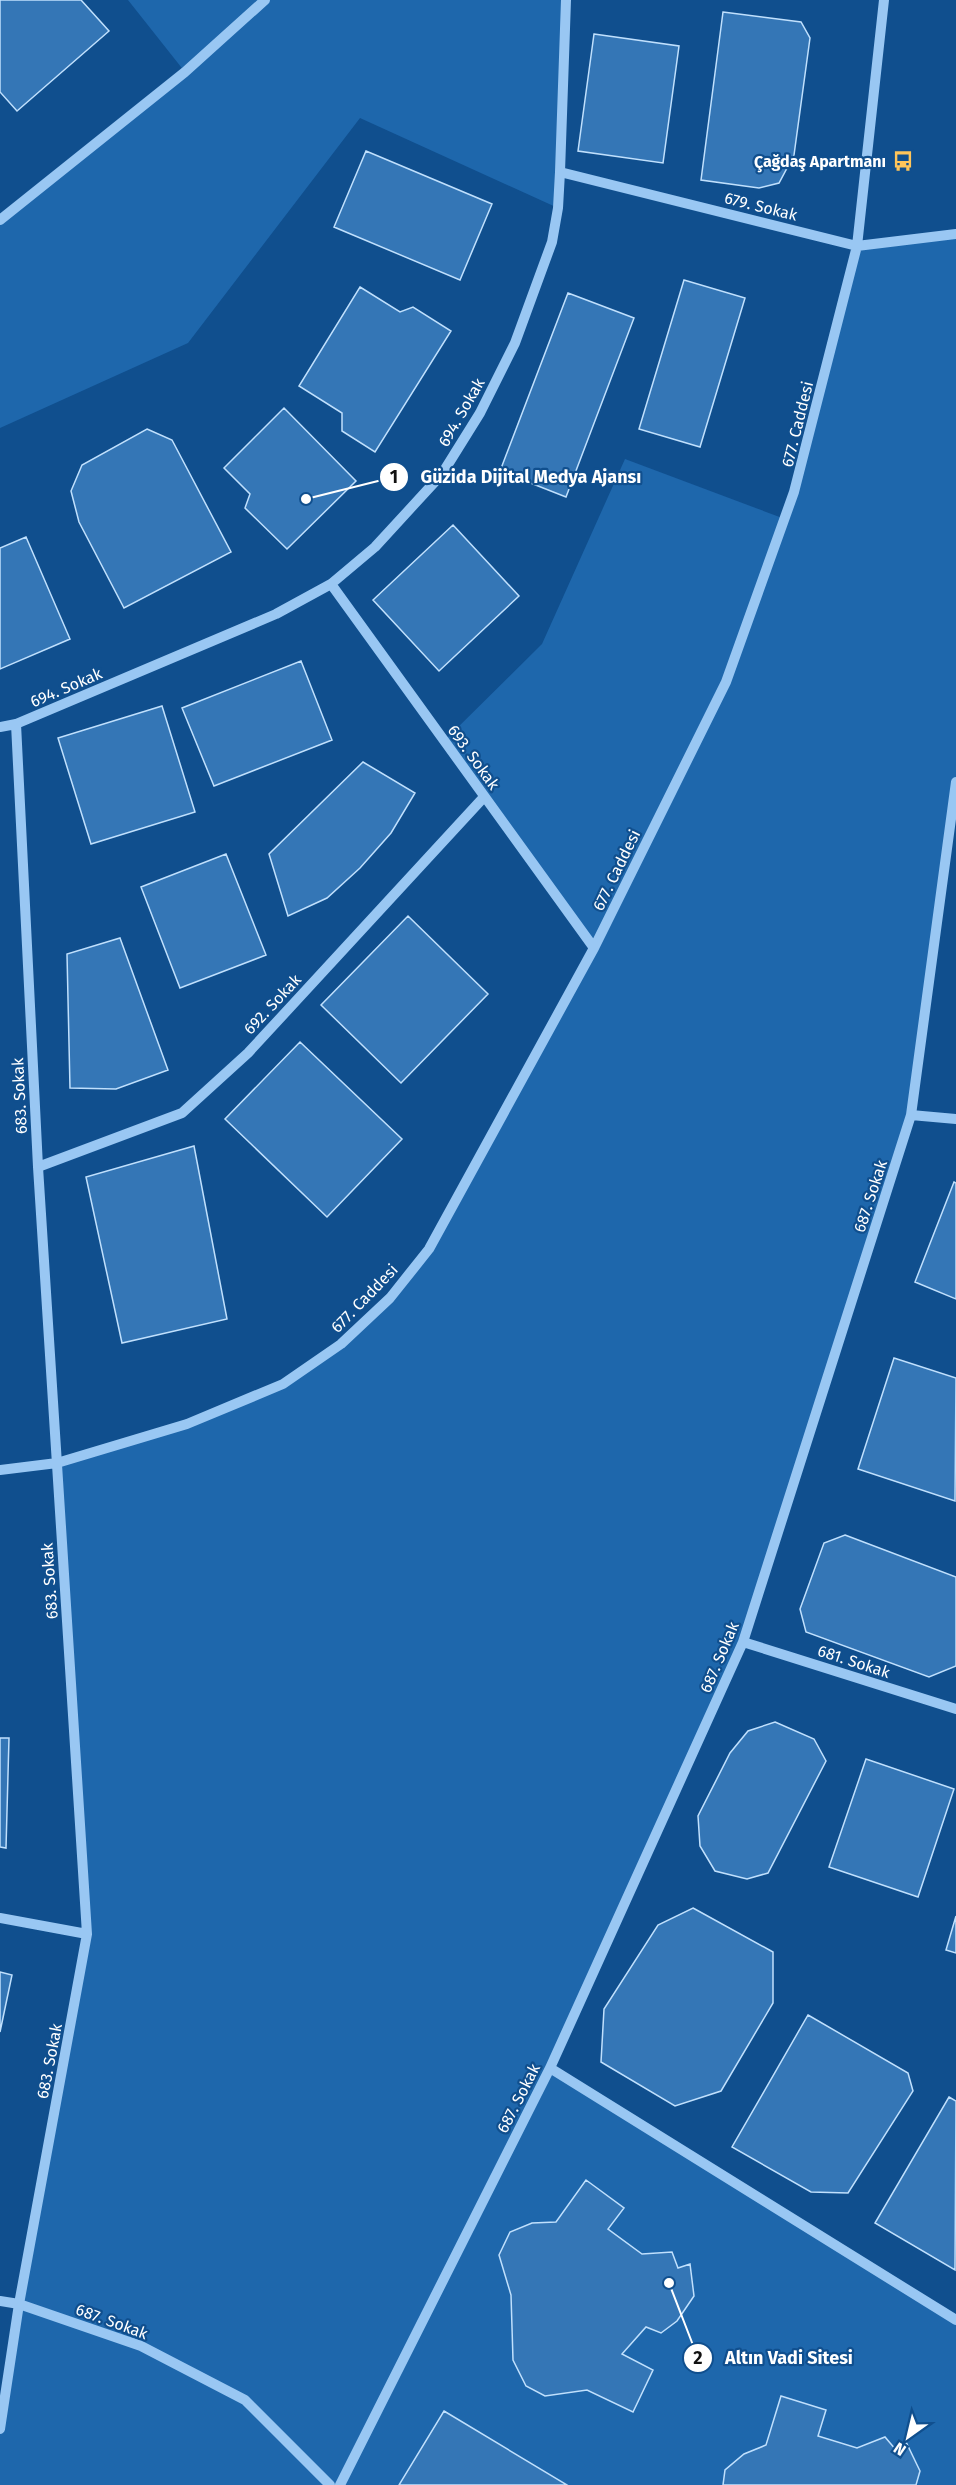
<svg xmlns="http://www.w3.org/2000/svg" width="956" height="2485" font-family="'Fira Sans',sans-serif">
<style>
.green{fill:#1e67ac}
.building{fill:#3476b6;stroke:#c0e0fd;stroke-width:1.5}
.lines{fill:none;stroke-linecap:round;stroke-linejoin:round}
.minor{stroke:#99c7f3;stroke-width:10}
.labels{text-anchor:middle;stroke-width:4.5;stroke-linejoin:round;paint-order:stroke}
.poi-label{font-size:16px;font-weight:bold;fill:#fff;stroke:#104f8e;text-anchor:end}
.street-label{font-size:16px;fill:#fff;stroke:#104f8e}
.leader{fill:none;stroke:#fff;stroke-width:2}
.callout-dot{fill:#fff;stroke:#104f8e;stroke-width:2}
.mark-label{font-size:18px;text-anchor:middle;font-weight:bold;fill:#111}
.callout-label{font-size:18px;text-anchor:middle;font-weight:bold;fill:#fff;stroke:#104f8e;stroke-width:4.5;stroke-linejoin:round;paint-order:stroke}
</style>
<rect width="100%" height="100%" fill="#104f8e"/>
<path class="green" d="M128,0H566L558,208L360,118L188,343L0,428V220L185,72Z
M956,234V782L911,1115L743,1642L550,2068L956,2320V2485H0V2429L87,1934L57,1463L187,1424L283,1384L341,1344L429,1249L594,948L444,741L542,644L625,459L785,519L857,246Z"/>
<path class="building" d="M0,0H81L109,31L17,111L0,92Z
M723,12L801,22L810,38L794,155L779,183L759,188L701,180Z
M594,34L679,46L663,163L578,151Z
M366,151L492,204L460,280L334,227Z
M684,280L745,298L700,447L639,429Z
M360,287L400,312L413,307L451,331L375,452L342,431V413L299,386Z
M568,293L634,318L566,497L500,471Z
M284,408L356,481L287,549L245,508L250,494L224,468Z
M147,429L172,440L231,552L124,608L79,522L71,491L82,465Z
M453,525L519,596L439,671L373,600Z
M26,537L70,639L0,669V548Z
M301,661L332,740L214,786L182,708Z
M162,706L195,812L91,844L58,738Z
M363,762L415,793L391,833L360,868L327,898L288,916L269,854Z
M226,854L266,955L180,988L141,887Z
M408,916L488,994L401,1083L321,1005Z
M120,938L168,1070L116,1089L70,1088L67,954Z
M300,1042L402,1139L327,1217L225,1119Z
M194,1146L227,1319L122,1343L86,1177Z
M954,1182L956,1183V1299L915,1282Z
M894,1358L956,1378L955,1501L858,1469Z
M845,1535L956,1577V1666L929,1677L806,1632L800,1609L824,1543Z
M775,1722L814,1739L826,1761L768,1873L747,1879L715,1871L700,1846L698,1816L730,1753L748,1731Z
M0,1738H9L6,1848L0,1847Z
M866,1759L954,1789L918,1897L829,1867Z
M693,1908L773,1952V2003L721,2091L675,2106L601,2062L604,2009L658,1925Z
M956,1916V1953L946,1950Z
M0,1972L12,1975L0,2032Z
M808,2015L908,2073L913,2091L848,2193L811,2192L732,2147Z
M949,2097L956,2101L955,2270L875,2223Z
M586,2180L624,2208L608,2229L642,2254L672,2252L678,2268L690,2264L694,2296L677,2321L661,2333L646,2327L622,2354L653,2370L633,2412L587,2390L545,2396L526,2386L513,2360L511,2295L499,2255L510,2232L532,2223L556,2222Z
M781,2396L826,2410L818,2436L857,2448L885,2437L896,2450L906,2442L920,2471L916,2485H723L725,2470L744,2454L766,2445Z
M444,2411L567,2485H399Z"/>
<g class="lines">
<path class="minor" d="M560,172L857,246L956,234
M0,220L185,72L265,0
M331,584L594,948
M0,727L16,724L276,614L331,584L375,547L442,474L480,413L515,343L552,242L558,208L560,172L566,0
M911,1115L956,1119
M38,1167L182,1113L248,1053L484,797
M0,1470L57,1463L187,1424L283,1384L341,1344L390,1298L429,1249L594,948L726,682L794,492L857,246L884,0
M743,1642L956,1709
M0,1918L87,1934
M550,2068L956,2320
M0,2301L19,2304L141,2346L245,2400L330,2485
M0,2429L19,2304L87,1934L38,1167L16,724
M340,2485L550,2068L743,1642L911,1115L956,782"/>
</g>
<defs>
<g id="bus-bare" transform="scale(1.62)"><path d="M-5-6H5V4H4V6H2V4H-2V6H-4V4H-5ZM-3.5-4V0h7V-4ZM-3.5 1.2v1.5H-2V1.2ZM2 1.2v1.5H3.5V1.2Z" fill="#ffc55a" stroke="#104f8e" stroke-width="2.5" paint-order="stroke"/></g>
</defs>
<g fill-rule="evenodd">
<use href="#bus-bare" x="903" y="161"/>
</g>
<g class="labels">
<g class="poi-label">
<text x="886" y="167">Çağdaş Apartmanı</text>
</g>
<g class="street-label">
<text transform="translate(761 206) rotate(14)" y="6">679. Sokak</text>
<text transform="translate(461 412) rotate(-60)" y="6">694. Sokak</text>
<text transform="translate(797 424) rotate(-76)" y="6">677. Caddesi</text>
<text transform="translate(66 687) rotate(-23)" y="6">694. Sokak</text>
<text transform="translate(474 757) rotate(54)" y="6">693. Sokak</text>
<text transform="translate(616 870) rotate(-64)" y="6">677. Caddesi</text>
<text transform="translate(272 1004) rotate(-47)" y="6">692. Sokak</text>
<text transform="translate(19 1096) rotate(-93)" y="6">683. Sokak</text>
<text transform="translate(870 1196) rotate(-72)" y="6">687. Sokak</text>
<text transform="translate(364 1298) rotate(-46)" y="6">677. Caddesi</text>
<text transform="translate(49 1581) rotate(-94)" y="6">683. Sokak</text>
<text transform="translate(719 1657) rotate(-67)" y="6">687. Sokak</text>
<text transform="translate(854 1661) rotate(18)" y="6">681. Sokak</text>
<text transform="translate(49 2061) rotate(-79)" y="6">683. Sokak</text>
<text transform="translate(518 2098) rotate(-63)" y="6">687. Sokak</text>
<text transform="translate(112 2321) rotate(20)" y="6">687. Sokak</text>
</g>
</g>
<path class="leader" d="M306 499L394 477M669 2283L698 2358"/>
<g class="callout-dot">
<circle cx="306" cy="499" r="6"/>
<circle cx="669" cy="2283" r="6"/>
<circle cx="394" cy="477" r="15"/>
<circle cx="698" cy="2358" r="15"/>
</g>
<g class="mark-label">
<text x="394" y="483">1</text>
<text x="698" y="2364">2</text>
</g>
<g class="callout-label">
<text x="531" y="483">Güzida Dijital Medya Ajansı</text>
<text x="789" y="2364">Altın Vadi Sitesi</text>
</g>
<g transform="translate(908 2437) rotate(214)" stroke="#104f8e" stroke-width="4.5" paint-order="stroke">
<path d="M0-4.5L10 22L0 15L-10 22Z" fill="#ffffff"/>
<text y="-9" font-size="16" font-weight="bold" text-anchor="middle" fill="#ffffff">N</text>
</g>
</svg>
